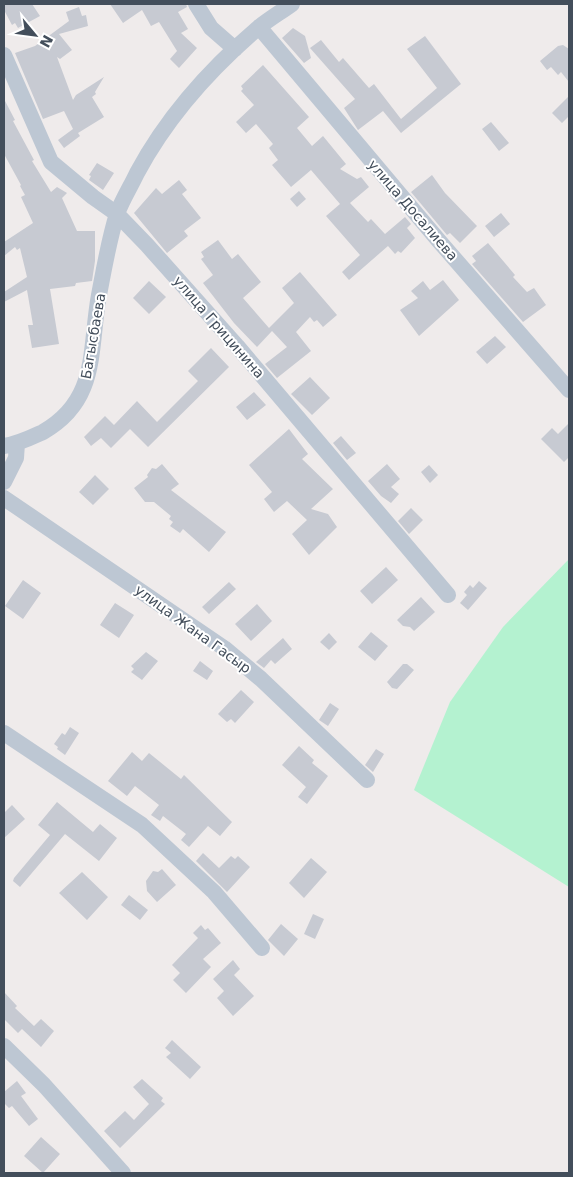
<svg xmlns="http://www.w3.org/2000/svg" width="573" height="1177" font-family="'DejaVu Sans',sans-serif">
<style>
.green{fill:#b4f2d0}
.building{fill:#c7cad2}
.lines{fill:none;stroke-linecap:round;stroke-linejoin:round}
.minor{stroke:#bdc7d3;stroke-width:16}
.labels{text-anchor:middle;stroke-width:4;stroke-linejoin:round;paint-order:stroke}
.street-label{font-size:14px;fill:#434e5b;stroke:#fff}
</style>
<rect width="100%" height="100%" fill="#efebeb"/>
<path class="green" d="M569,559V887L414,790L450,702L503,627Z"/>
<path class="building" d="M4,4H32L40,16L18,28L15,23L12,25L4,10Z
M110,4H186L187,7L178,12L188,29L181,33L197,48L179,68L170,59L177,51L159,22L151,26L142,10L123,23Z
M79,7L82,16L86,15L88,26L59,34L72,50L60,59L57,57L73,100L76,95L104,77L95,92L96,94L92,97L104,117L78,133L80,136L64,148L58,140L73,129L64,111L43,119L15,53L35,46L69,21L66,12Z
M293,28L305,36L311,58L304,63L282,38Z
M425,36L461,84L401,133L383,111L358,130L344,108L355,99L310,48L321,40L339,62L343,58L369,88L374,84L401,119L437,88L407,49Z
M563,45L569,49V82L561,72L558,75L551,67L547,70L540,61L558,46Z
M263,65L309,117L297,128L312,146L323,136L346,164L340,169L357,179L361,177L369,187L350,203L368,222L371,219L385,234L405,217L411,224L407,228L415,238L401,253L398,251L395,254L388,246L349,280L342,272L360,255L326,216L340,204L311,170L291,187L272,165L278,160L269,148L273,144L256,124L246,133L236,122L254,105L241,91L243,89L241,86Z
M569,96V116L562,123L552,113Z
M4,99L15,120L13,121L34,160L32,161L51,192L57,187L67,193L62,198L77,231H95V261L92,281L76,283L75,286L50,289L59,344L32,348L28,325H33L27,290L4,302V292L27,277L20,248L17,250L15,247L4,256V242L33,223L21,197L25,195L20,186L21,185L4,154Z
M491,122L509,143L499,151L482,129Z
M97,163L114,173L103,190L89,180L91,176L89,175Z
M432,175L445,193L477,226L460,243L450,233L447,235L411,192Z
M179,180L187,190L182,194L201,218L184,231L188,236L167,253L134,213L156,188L162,194Z
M299,191L306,199L297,207L290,199Z
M501,213L510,224L494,237L485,226Z
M218,240L232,259L238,254L261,282L243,298L269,328L294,303L282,288L300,272L337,315L323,327L317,320L314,322L310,317L296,332L311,351L277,378L265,364L287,347L272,331L257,347L234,323L203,283L213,275L201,259L204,257L201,252Z
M488,243L515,275L513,277L527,292L534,288L546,305L523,322L472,264L476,261L472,256Z
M443,280L459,300L419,336L400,310L418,298L411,291L423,281L430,290Z
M149,281L166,297L149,314L133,298Z
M495,336L506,347L487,364L476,352Z
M211,348L229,367L148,447L130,429L111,448L101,438L91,446L84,437L105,416L114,425L137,401L157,422L198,381L188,371Z
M310,377L330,398L312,415L291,394Z
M254,392L266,405L247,420L236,407Z
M569,423V457L564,462L541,439L552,428L558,434Z
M289,429L308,454L302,459L333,489L311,509L328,514L337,527L309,555L292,534L307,520L287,501L274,512L264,499L272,492L249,465Z
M341,436L356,453L347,460L333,443Z
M162,464L179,484L171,490L226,532L209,552L183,529L180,533L170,526L173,522L169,519L171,516L154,502H145L134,488L148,477L147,475L152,468L156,469Z
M387,464L400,479L391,487L399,494L391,503L381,496L368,481Z
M429,465L438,475L430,483L421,472Z
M95,475L109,489L93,505L79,492Z
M411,508L423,520L409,534L398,521Z
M386,567L398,580L372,604L360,591Z
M23,580L41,593L23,619L5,606Z
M479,581L487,588L468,610L460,603L467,595L464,592L470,585L473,588Z
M229,582L236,589L209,614L202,607Z
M421,597L435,612L414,631L410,627L403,626L397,620Z
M115,603L134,615L119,638L100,625Z
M257,604L272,621L251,641L235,624Z
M371,632L388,646L375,661L358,647Z
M329,633L337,642L329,650L320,642Z
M283,638L292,649L275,664L271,660L264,668L256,662Z
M146,652L158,661L142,680L131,672L134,669L131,666Z
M200,661L213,671L207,680L193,671Z
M403,664H407L414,670L397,689L392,688L387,682Z
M241,690L254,702L235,723L231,719L227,722L218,714Z
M330,703L339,709L328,726L319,720Z
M70,727L79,733L65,755L57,749L58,747L54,744L62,733L65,735Z
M299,746L314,760L312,763L328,776L307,804L298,797L306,787L282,765Z
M376,749L384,754L373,772L365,765Z
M132,752L142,761L149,753L181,779L184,775L232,822L220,836L208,826L189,847L181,840L186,834L163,816L160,821L151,815L159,805L135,786L127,796L108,781Z
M57,802L93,832L100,824L117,838L99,861L65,834L20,887L13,881L14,878L50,835L38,825Z
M12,805L25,819L4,838V813Z
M203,853L219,868L231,856L235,859L238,856L250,867L227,892L196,861Z
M311,858L327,872L304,898L289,883Z
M162,869L176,885L157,902L147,891L146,881L153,871L158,872Z
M82,872L108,897L87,920L59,893Z
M129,895L148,910L140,920L121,905Z
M313,914L324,919L315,939L304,934Z
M281,924L298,939L284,956L268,940Z
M201,925L205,930L208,928L221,943L203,959L211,967L186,993L173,980L180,973L172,965L198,938L193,933Z
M233,960L240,969L234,975L254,996L233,1016L217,998L224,991L213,979Z
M4,992L17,1006L15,1008L34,1026L41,1019L54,1031L41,1047L22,1029L18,1033L4,1019Z
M172,1040L201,1067L190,1079L166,1057L171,1053L165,1048Z
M142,1079L163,1098L161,1101L165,1104L120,1148L104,1131L125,1111L134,1120L149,1104L133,1087Z
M17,1081L26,1093L21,1096L38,1119L29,1126L12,1106L9,1108L4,1103V1092Z
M41,1137L60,1154L43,1173L24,1156Z"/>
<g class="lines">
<path class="minor" d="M196,4L211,28L235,49
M259,27L439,241L569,390
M4,55L51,162L93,197L117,214L147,245L237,346L448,595
M4,446C18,444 30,438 43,432C99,400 89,350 99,295C104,269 109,239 117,214C122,200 131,186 137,173C167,117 210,69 258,28C269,19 281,12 292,4
M4,482L16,458L17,443
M4,498L224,648L261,679L367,780
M4,733L142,825L214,892L262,948
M4,1046L44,1085L123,1173"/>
</g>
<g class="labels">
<g class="street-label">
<text transform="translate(413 210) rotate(49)" y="5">улица Досалиева</text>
<text transform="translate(219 327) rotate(49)" y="5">улица Грицинина</text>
<text transform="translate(93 336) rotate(-80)" y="5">Багысбаева</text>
<text transform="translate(193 629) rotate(36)" y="5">улица Жана Гасыр</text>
</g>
</g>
<rect width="573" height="1177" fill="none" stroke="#434e5b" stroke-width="10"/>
<g transform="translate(35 35) rotate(119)" stroke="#ffffff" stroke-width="4" paint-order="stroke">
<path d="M0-4L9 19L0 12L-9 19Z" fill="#434e5b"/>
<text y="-8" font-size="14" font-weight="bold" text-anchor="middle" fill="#434e5b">N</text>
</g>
</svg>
